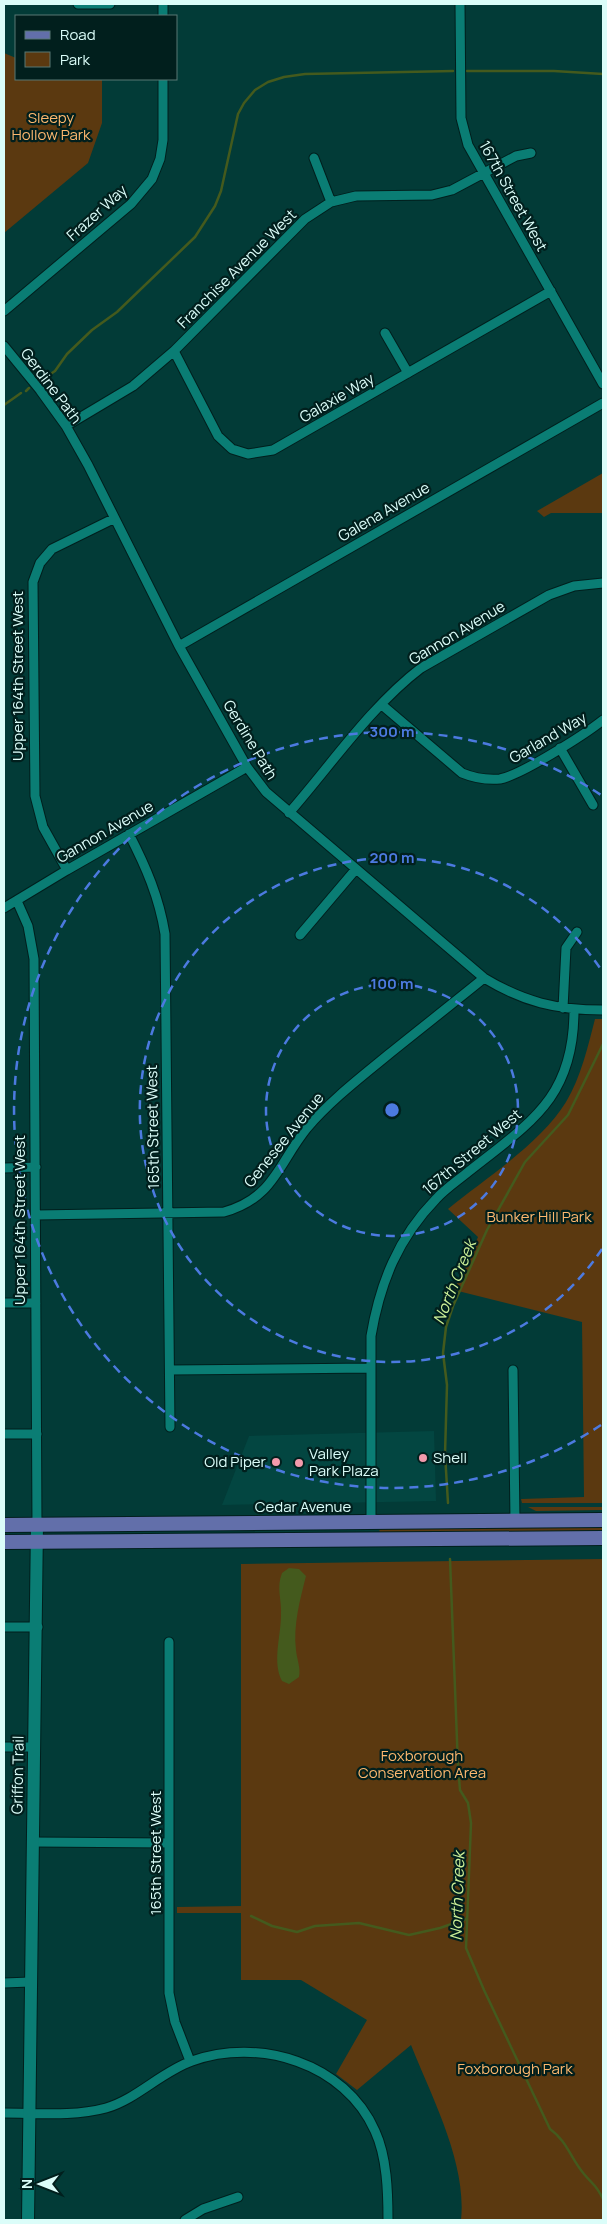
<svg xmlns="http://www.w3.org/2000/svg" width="607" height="2224" font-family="Manrope,sans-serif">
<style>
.built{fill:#034641}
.green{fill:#5b3910}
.water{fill:#445a1d}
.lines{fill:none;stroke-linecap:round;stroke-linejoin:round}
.stream{stroke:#445a1d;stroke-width:2.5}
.street-casing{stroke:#011f1d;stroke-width:11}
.secondary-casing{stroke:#011f1d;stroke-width:14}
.primary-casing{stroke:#011f1d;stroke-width:16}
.street{stroke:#0a7d74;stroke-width:9}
.secondary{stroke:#0a7d74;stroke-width:12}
.primary{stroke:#626faa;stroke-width:14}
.ring{fill:none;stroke:#4c7ae0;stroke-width:2.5;stroke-dasharray:9 6}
.poi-dot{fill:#f39aac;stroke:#011f1d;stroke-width:2}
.labels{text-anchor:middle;stroke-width:4.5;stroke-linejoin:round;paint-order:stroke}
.park-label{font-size:15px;fill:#fdb86f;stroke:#011f1d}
.street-label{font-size:15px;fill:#dbfdf9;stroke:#011f1d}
.poi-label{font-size:15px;fill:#dbfdf9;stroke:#011f1d;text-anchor:start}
.water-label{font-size:16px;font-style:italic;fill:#cdf198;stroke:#011f1d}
.centre{fill:#4c7ae0;stroke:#011f1d;stroke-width:2.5}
.ring-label{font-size:15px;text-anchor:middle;font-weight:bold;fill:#4c7ae0;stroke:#011f1d;stroke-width:4.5;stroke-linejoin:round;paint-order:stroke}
</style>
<rect width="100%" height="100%" fill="#023b37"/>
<path class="built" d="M434,1431L436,1501L222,1505L249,1436Z"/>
<path class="green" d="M4,53L16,58V79H102V123L88,163L4,233Z
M603,473V513H551L544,517L537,511Z
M595,1019H603V1503H522L521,1499L584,1497L582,1322L454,1290L478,1237L448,1209C486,1178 541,1143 566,1102C581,1077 588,1046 595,1019Z
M528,1507H603V1510L536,1511Z
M603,1526V1532L380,1534L379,1528Z
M603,1559V2220H461C467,2163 432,2098 411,2045L357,2090L336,2074L367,2020L301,1980H241V1913H177V1907L241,1906V1564Z"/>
<path class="water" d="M289,1568L299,1569L306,1576C300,1600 293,1625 296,1650C297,1660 301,1668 299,1677L289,1684L282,1681C272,1662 281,1636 281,1615C282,1600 276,1588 282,1573Z"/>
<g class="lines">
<path class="stream" d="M467,71H554L603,74
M49,375L55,371L67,354L92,330L117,312L195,237L215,206L221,191L238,114L244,103L255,90L268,82L284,77L305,74L453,71
M26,391L29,388
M4,405L21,393
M448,1503L445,1454L447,1385L443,1353L446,1327L453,1306L487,1230L525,1162L568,1115L603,1044
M450,1559L458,1766L460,1790L468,1803L471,1823L466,1948L484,1990L550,2129C567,2141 571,2159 584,2174C593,2185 596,2184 603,2199
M251,1916L272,1926L297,1932L315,1926L359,1923L409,1935L440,1928L466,1919"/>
<g class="street-casing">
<path id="street" d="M78,4H110
M163,4V16
M460,4L461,118L468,145L603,384
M314,158L331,202
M4,311L131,204L152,179L160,159L163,140V79
M385,333L408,373
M4,346L40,390L66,426L88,465L179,646L247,767L266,792L484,978C524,1002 556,1010 603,1010
M174,351L218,436L232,449L248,454L273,450L551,291
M66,426L133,386L174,351L305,219L331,202L356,196L432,195L452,190L516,156L531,153
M179,646L603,403
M382,705L462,773C474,778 487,780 500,779C521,775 584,735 603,720
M560,748L593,805
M289,813C331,765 371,706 421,668L549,595L574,586L603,583
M129,834C146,867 159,897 165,934L170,1427
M67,870L43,827L35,796L33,582L40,563L52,549L113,519
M17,901L28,926L34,959L37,1525
M4,908L67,870L247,767
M300,935L356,869
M563,1008L566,948L577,932
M4,1168L36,1167
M36,1215L224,1212C274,1198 278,1164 307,1128C331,1100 360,1078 389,1054C420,1029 452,1004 484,978
M4,1303H36
M170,1370L370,1368
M513,1370L515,1521
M4,1434H37
M371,1522V1336C380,1283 398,1238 436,1199C445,1189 457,1181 468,1172C531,1122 574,1098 574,1010
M4,1627H38
M169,1642V1993L175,2022L190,2061
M4,1747H35
M33,1842L169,1843
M4,1983L30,1982
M4,2113C37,2113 73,2117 106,2108C137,2099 161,2072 192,2061C259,2037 345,2063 375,2131C387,2157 388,2192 388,2220
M185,2220L203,2209L238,2197"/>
</g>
<g class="secondary-casing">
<path id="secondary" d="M28,2220L37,1525"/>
</g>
<g class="primary-casing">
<path id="primary" d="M4,1525L603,1520
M4,1542L603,1538"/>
</g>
<use href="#street" class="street"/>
<use href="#secondary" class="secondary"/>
<use href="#primary" class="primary"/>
</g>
<g class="ring">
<circle cx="392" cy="1110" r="126"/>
<path d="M602 1249A252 252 0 1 1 602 971"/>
<path d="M601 1425A378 378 0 1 1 601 795"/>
</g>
<g class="poi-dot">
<circle cx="423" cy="1458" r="5"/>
<circle cx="276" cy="1462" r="5"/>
<circle cx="299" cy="1463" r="5"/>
</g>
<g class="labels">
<g class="park-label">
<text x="51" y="123">Sleepy<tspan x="51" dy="17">Hollow Park</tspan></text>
<text x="539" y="1222">Bunker Hill Park</text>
<text x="422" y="1761">Foxborough<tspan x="422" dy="17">Conservation Area</tspan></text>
<text x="515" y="2074">Foxborough Park</text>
</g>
<g class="street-label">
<text transform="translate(513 196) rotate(61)" y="5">167th Street West</text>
<text transform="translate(97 213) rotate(-42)" y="5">Frazer Way</text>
<text transform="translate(237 269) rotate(-45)" y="5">Franchise Avenue West</text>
<text transform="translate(51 386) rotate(53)" y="5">Gerdine Path</text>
<text transform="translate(337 398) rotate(-30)" y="5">Galaxie Way</text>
<text transform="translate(384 512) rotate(-30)" y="5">Galena Avenue</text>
<text transform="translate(457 633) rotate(-31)" y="5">Gannon Avenue</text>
<text transform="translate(18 676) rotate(-90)" y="5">Upper 164th Street West</text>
<text transform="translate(548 738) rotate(-30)" y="5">Garland Way</text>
<text transform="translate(250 740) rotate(59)" y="5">Gerdine Path</text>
<text transform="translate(105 832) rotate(-30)" y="5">Gannon Avenue</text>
<text transform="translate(153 1127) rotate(-91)" y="5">165th Street West</text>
<text transform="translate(284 1140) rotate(-51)" y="5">Genesee Avenue</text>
<text transform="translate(472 1152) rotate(-40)" y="5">167th Street West</text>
<text transform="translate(20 1220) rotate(-90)" y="5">Upper 164th Street West</text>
<text x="303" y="1512">Cedar Avenue</text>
<text transform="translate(18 1775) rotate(-89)" y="5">Griffon Trail</text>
<text transform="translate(156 1853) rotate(-90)" y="5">165th Street West</text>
</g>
<g class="poi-label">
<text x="309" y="1459">Valley<tspan x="309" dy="17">Park Plaza</tspan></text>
<text x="433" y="1463">Shell</text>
<text x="266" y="1467" text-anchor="end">Old Piper</text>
</g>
<g class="water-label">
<text transform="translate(454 1282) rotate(-68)" y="6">North Creek</text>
<text transform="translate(457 1896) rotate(-88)" y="6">North Creek</text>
</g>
</g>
<circle cx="392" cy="1110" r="8" class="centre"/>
<g class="ring-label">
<text x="392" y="737">300 m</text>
<text x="392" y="863">200 m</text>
<text x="392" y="989">100 m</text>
</g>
<rect width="607" height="2224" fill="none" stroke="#dbfdf9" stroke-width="10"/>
<rect x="15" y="15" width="162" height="65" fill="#011f1d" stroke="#587875"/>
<rect x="25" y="31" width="25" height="8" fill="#626faa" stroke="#587875"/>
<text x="60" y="40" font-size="15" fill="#dbfdf9">Road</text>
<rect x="25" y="52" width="25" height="15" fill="#5b3910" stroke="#587875"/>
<text x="60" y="65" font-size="15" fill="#dbfdf9">Park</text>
<g transform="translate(40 2184) rotate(270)" stroke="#011f1d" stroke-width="4" paint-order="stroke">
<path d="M0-4L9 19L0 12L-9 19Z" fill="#dbfdf9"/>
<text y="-8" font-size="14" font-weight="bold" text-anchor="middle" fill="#dbfdf9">N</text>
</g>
</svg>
